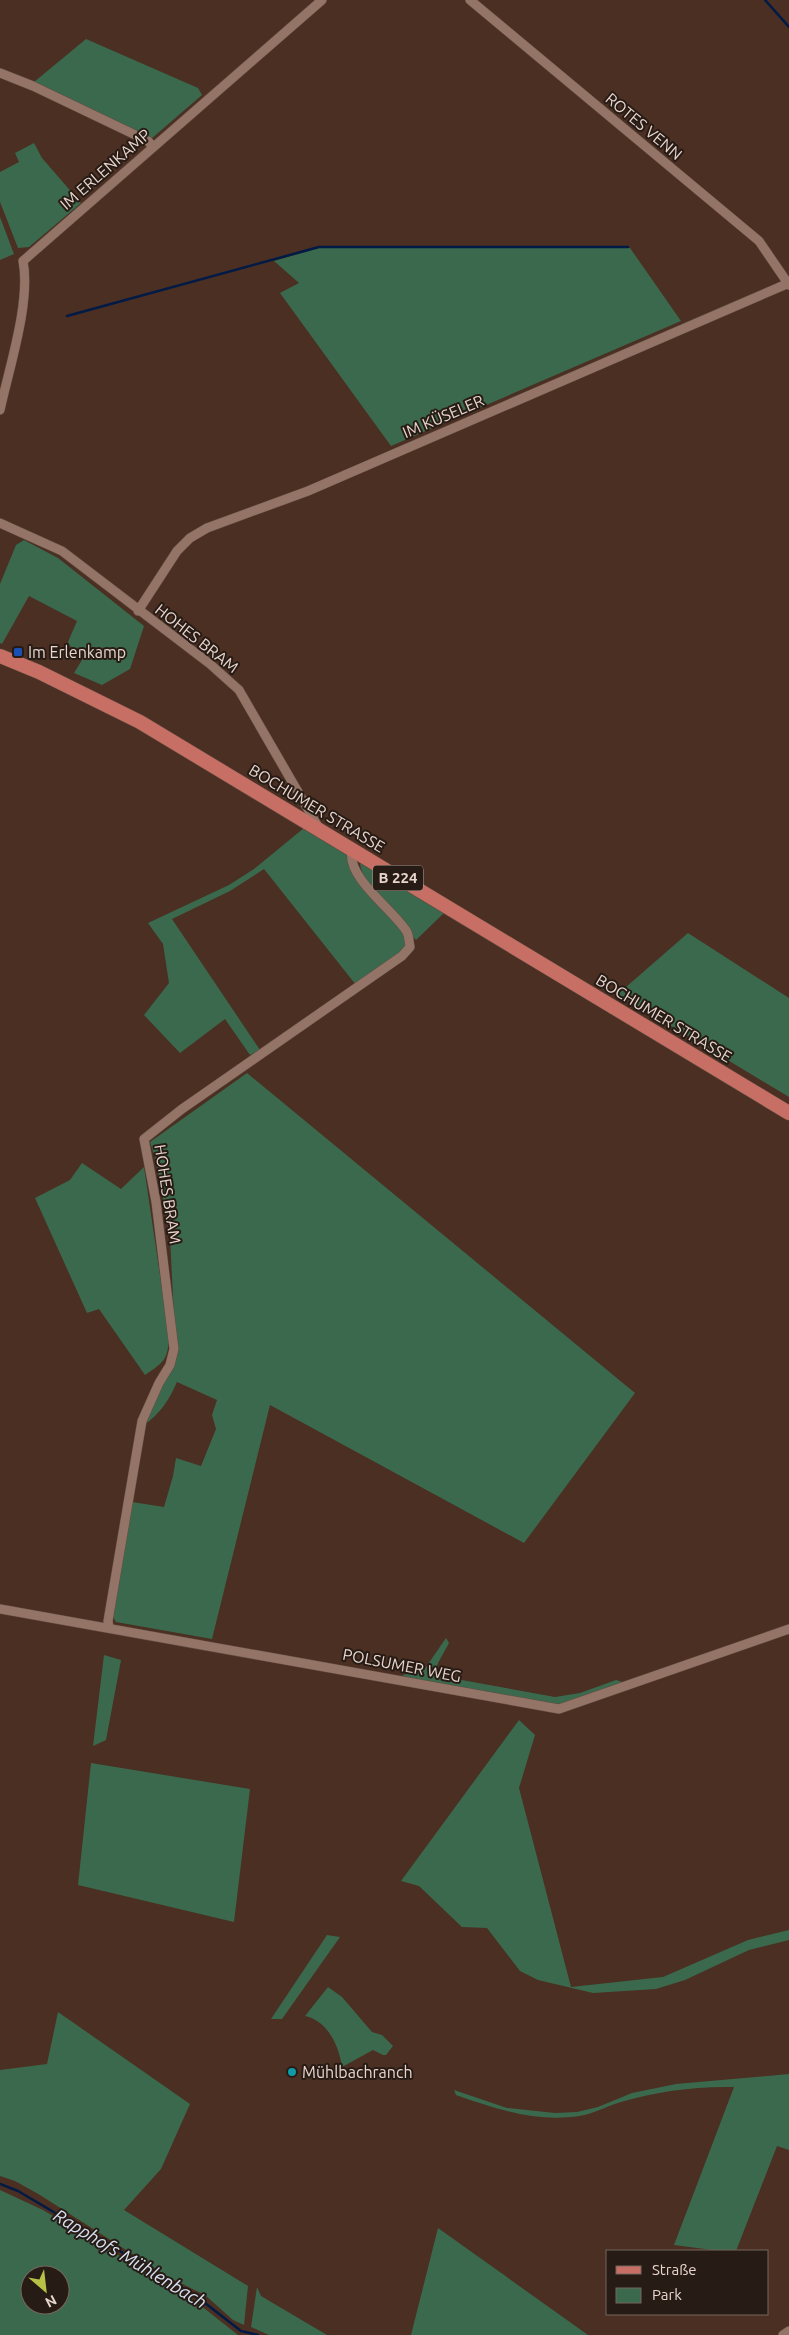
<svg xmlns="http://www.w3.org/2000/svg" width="789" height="2335" font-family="Ubuntu,sans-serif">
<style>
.green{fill:#3b694d;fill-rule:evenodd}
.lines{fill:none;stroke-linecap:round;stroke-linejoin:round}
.stream{stroke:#011b46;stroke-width:2.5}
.minor-casing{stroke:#634c41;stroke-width:10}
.primary-casing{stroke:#634c41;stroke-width:15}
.minor{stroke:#937466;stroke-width:9}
.primary{stroke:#c76f64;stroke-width:14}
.transit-dot{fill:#1a4fb4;stroke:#271b15;stroke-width:2}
.culture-dot{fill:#0f9aa8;stroke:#271b15;stroke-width:2}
.labels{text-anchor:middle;stroke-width:4;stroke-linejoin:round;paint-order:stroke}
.shield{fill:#271b15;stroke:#ae9e96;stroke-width:1}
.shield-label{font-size:15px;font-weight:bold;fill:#e8d6ce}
.street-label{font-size:16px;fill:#e8d6ce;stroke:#271b15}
.poi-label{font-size:16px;fill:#e8d6ce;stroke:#271b15;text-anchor:start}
.water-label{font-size:18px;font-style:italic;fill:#d6e2f4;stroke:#271b15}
</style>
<rect width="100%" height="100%" fill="#4a2f22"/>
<path class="green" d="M86,39L198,88L202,95L151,139L34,82Z
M34,143L42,158L81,203L29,247L18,248L0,202V172L19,162L15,153Z
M0,217L14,254L0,260Z
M319,248H630L681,321L391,446L280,293L299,283L274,261Z
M24,540L58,558L144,626L130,669L102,685L74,673L85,655L70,646L68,642L77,621L29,596L2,644L0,643V584L16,545Z
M304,828L348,854L405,934L406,946L401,954L356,985L264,869L230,891L172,919L260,1050L250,1055L225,1019L180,1053L144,1015L169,983L163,944L148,923L229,885L254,869Z
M363,863L445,912L416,940C402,924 362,884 360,864Z
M688,933L789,998V1097L618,994Z
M247,1073L635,1393L524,1543L270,1405L212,1639L116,1622L113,1617L132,1502L164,1507L173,1476L176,1458L201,1466L216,1429L212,1415L217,1400L177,1382C169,1400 161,1413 144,1425L176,1356L170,1237L156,1161L150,1142Z
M82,1163L121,1189L144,1167L169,1336C168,1360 164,1362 145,1375L99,1309L87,1313L35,1198L70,1180Z
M446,1638L449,1643L438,1663L434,1675L555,1697L580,1693L616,1680L626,1683L572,1703L552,1706L416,1682L402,1675L424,1670Z
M104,1655L121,1660L106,1740L93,1746Z
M519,1720L535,1735L519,1788L571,1987L663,1977L748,1940L789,1930V1940L749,1950L685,1980L656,1989L593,1993L538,1980L520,1971L487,1928L462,1927L419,1886L401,1881Z
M91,1763L250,1789L234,1922L78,1885Z
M327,1935L340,1937L282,2019H271Z
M328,1987L342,1997L372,2032L382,2035L393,2046L386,2055H383L373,2050L342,2067C339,2046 328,2021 305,2016Z
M58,2012L190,2104L161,2169L124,2210L248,2286L244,2325L233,2320L205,2295L170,2278L40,2195L15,2181L0,2176V2070L47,2064Z
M789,2074V2150L777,2146L736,2251H720L674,2245L734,2087C696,2086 658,2091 621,2102C604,2107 590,2116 571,2117C531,2121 493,2108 456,2095L454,2090L507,2108L555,2113L577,2112L598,2107L632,2093L676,2084Z
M0,2190L43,2210L195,2301L238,2335H0ZM30,2275H60V2305H30Z
M438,2228L588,2335H411Z
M257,2287L261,2296L327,2335H269L251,2327Z"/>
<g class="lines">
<path class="stream" d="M765,0L789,27
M67,316L319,247H628
M0,2184L18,2191L196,2296L241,2331L258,2335"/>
<g class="minor-casing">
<path id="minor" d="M470,0L759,241L789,285
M0,73L33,86L148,141L153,147
M0,410C9,368 31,302 23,261L322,0
M0,523L62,551L210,664L239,690L320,830
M138,611L177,551L190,538L207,528L308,491L789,283
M0,1609L559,1709L789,1629
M109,1628L108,1621L142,1421L159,1383L170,1365L174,1349L156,1202L144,1139L182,1109L402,956L410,947C409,942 409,936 407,932C393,909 346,878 352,850
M783,2335L789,2331"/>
</g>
<g class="primary-casing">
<path id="primary" d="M0,656L39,672L140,722L789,1113"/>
</g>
<use href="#minor" class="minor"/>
<use href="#primary" class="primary"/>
</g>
<rect class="transit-dot" x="13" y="647" width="10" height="10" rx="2.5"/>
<circle class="culture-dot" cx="292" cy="2072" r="5"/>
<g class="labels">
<rect class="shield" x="373" y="865.5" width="50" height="25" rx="4"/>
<g class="shield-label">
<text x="398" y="883">B 224</text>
</g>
<g class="street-label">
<text transform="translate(644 126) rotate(40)" y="6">ROTES VENN</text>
<text transform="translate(105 169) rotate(-41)" y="6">IM ERLENKAMP</text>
<text transform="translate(443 416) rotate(-23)" y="6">IM KÜSELER</text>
<text transform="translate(197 638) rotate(38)" y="6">HOHES BRAM</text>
<text transform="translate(317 808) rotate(31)" y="6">BOCHUMER STRASSE</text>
<text transform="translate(664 1018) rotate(31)" y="6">BOCHUMER STRASSE</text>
<text transform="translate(168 1194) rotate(81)" y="6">HOHES BRAM</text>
<text transform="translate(402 1665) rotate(11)" y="6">POLSUMER WEG</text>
</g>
<g class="poi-label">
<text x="28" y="658">Im Erlenkamp</text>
<text x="302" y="2078">Mühlbachranch</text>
</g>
<g class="water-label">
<text transform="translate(130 2259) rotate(31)" y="6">Rapphofs Mühlenbach</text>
</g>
</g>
<rect x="606" y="2250" width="162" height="65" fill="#271b15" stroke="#74665f"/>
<rect x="616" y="2266" width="25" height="8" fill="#c76f64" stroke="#74665f"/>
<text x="652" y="2275" font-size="15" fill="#e8d6ce">Straße</text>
<rect x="616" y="2288" width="25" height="15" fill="#3b694d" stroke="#74665f"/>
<text x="652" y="2300" font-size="15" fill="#e8d6ce">Park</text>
<g transform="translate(45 2290) rotate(152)"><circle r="24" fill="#271b15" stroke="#74665f"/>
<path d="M0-4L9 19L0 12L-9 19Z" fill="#b9c046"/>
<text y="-8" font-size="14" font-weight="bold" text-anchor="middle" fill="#e8d6ce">N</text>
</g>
</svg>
